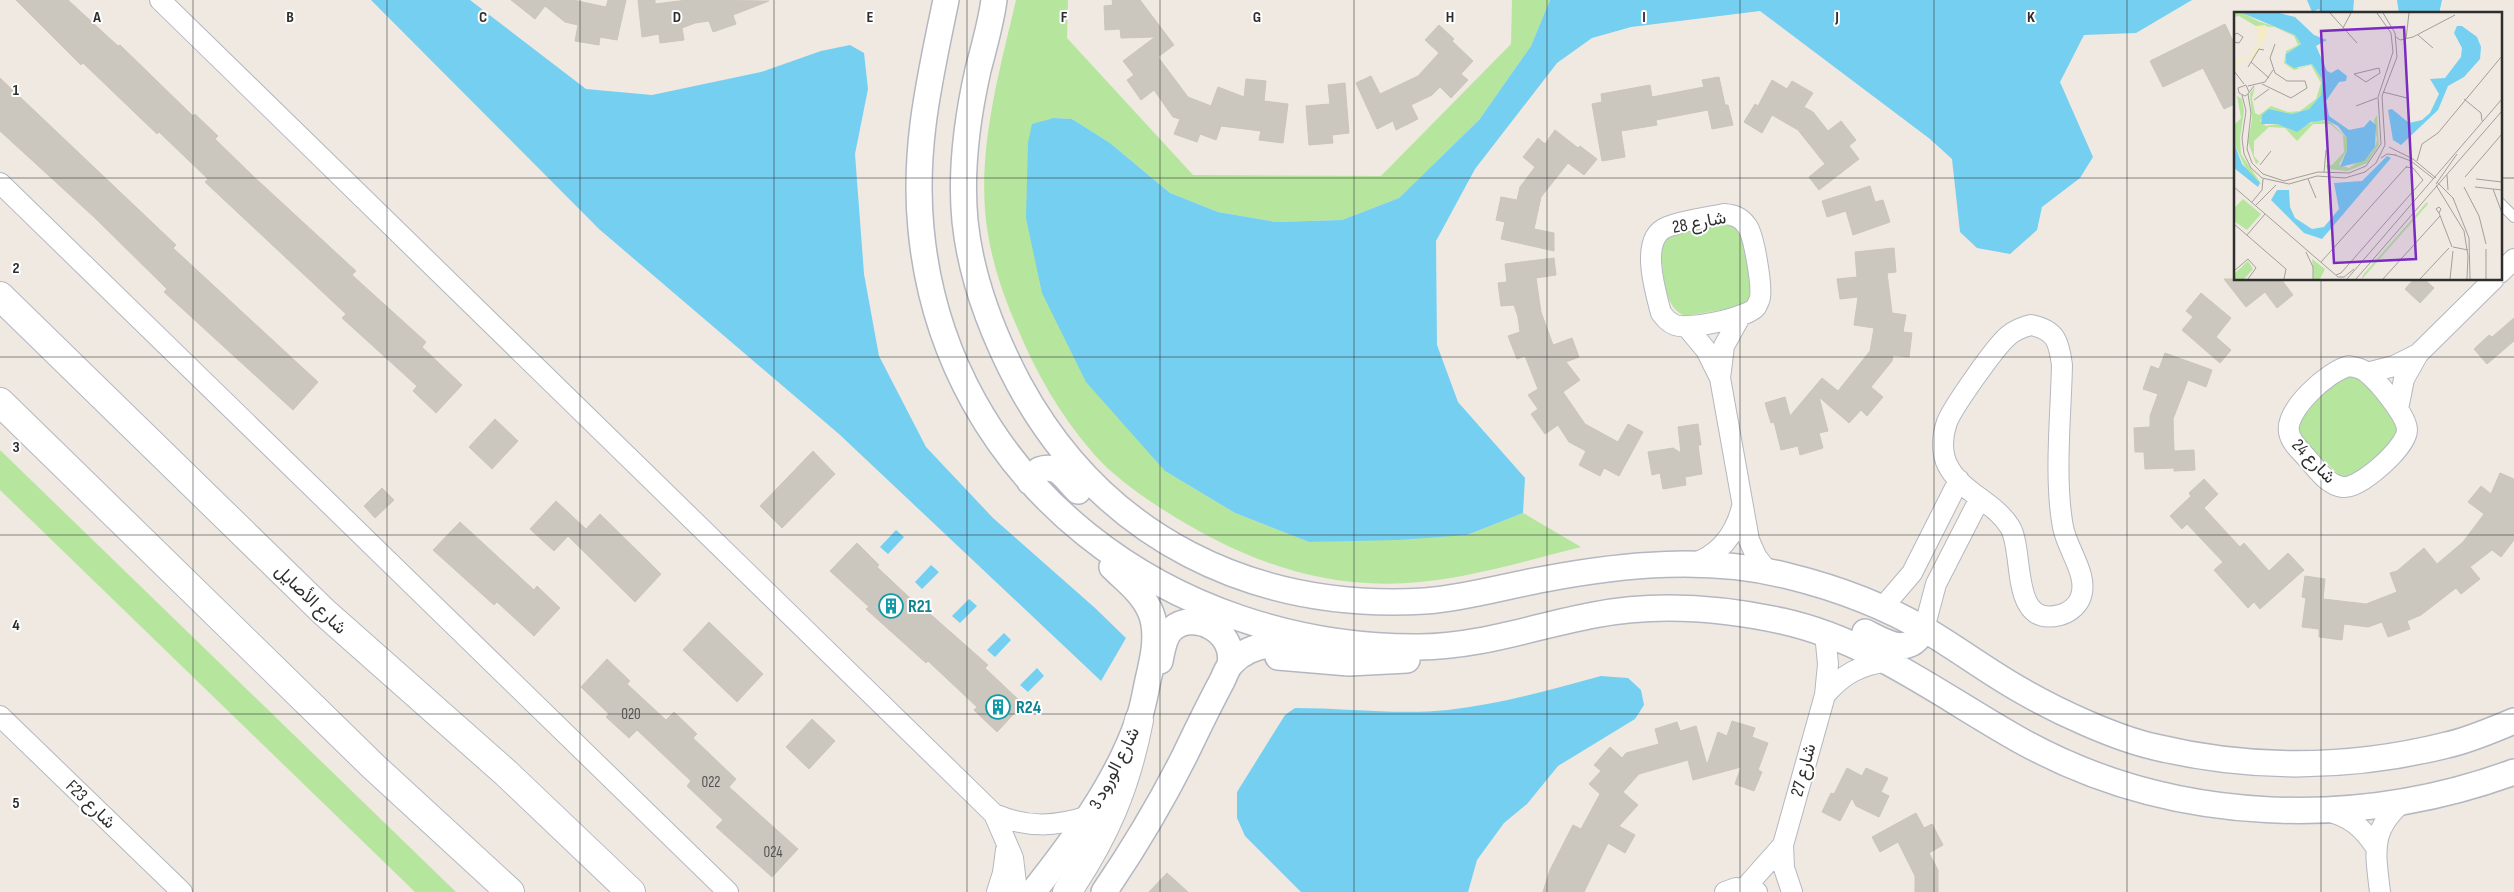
<svg xmlns="http://www.w3.org/2000/svg" width="2514" height="892" font-family="'Sofia Sans Condensed',Vazirmatn,sans-serif">
<style>
.green{fill:#b6e59e}
.water{fill:#75cff0}
.building{fill:#cbc7bf;stroke:#cbc5ba}
.lines{fill:none;stroke-linecap:round;stroke-linejoin:round}
.service-casing{stroke:#b4b7c1;stroke-width:12}
.minor-casing{stroke:#b4b7c1;stroke-width:22}
.tertiary-casing{stroke:#b4b7c1;stroke-width:28}
.secondary-casing{stroke:#b4b7c1;stroke-width:30}
.service{stroke:#fff;stroke-width:10}
.minor{stroke:#fff;stroke-width:20}
.tertiary{stroke:#fff;stroke-width:25}
.secondary{stroke:#fff;stroke-width:28}
.grid{fill:none;stroke:#2e2e2e;stroke-width:1;stroke-opacity:0.55}
.labels{text-anchor:middle;stroke-width:4;stroke-linejoin:round;paint-order:stroke}
.number-label{font-size:15px;fill:#555452}
.street-label{font-size:18px;fill:#2e2e2e;stroke:#fff}
.culture-label{font-size:18px;font-weight:bold;fill:#0d838f;stroke:#fff;text-anchor:start}
.inset-road{fill:none;stroke:#a29e99;stroke-width:1}
.view{fill:#7b2cbf;fill-opacity:0.15;stroke:#7b2cbf;stroke-width:2.5}
.inset-edge{fill:none;stroke:#2e2e2e;stroke-width:2.5}
.grid-label{font-size:16px;text-anchor:middle;font-weight:bold;fill:#2e2e2e;stroke:#fff;stroke-width:4;stroke-linejoin:round;paint-order:stroke}
</style>
<rect width="100%" height="100%" fill="#efe9e1"/>
<path class="green" d="M1016,0H1068L1067,38L1193,175L1381,176L1511,44L1512,0H1550L1531,46L1479,120L1399,198L1342,220L1276,222L1218,212L1170,193L1110,143L1072,119L1054,118L1165,471L1235,513L1309,542L1467,535L1523,513L1581,547C1524,561 1467,579 1407,583C1316,589 1234,556 1159,507C1136,492 1111,474 1093,453C1060,415 1036,373 1017,327C1001,291 988,250 985,210C980,139 1000,69 1016,0Z
M1725,225C1734,226 1738,229 1743,237L1752,291C1750,300 1747,304 1738,307L1686,316C1662,309 1664,270 1660,248C1666,227 1706,228 1725,225Z
M2347,374L2361,380L2400,422L2397,439L2358,477L2344,480L2300,437C2292,412 2325,392 2340,376Z
M0,450L456,892H415L0,490Z"/>
<path class="water" d="M371,0H470L586,89L652,95L761,72L821,51L850,45L864,53L868,89L855,154L864,274L879,356L926,447L993,518L1095,608L1126,638L1101,681L839,434L599,229Z
M1550,0H2192L2136,33L2084,35L2060,82L2093,157L2080,178L2042,207L2037,230L2010,254L1977,248L1960,232L1952,159L1930,139L1760,11L1631,27L1592,38L1557,63L1475,169L1436,241L1437,345L1458,402L1525,478L1523,513L1467,535L1398,540L1309,542L1235,513L1165,471L1086,382L1042,293L1026,218L1028,143L1032,124L1054,118L1072,119L1110,143L1170,193L1218,212L1276,222L1342,220L1399,198L1479,120L1531,46Z
M2307,0H2354L2353,12L2321,14L2319,9L2312,12Z
M2397,0H2442L2439,14H2399Z
M896,530L904,537L888,554L880,547Z
M931,565L939,572L922,589L915,582Z
M969,599L977,606L960,623L952,616Z
M1004,633L1011,640L995,657L987,650Z
M1037,668L1044,676L1028,692L1020,685Z
M1601,676L1628,678L1641,690L1644,705L1635,719L1558,766L1527,804L1504,823L1477,860L1468,892H1301L1245,836L1237,818V792L1285,715L1295,708C1346,708 1397,715 1448,710C1500,704 1550,690 1601,676Z"/>
<path class="building" d="M16,0H68L118,46L120,45L193,116L195,114L218,136L215,139L253,176L356,271L352,275L426,342L422,347L462,385L436,413L413,391L417,386L342,318L346,314L205,182L208,179L159,132L157,134L83,63L81,65Z
M511,0H573L606,7L608,0H626L617,40L600,37L599,45L575,41L578,25L565,22L545,6L535,19Z
M638,0H655V4L687,0L769,1L733,15L736,24L713,32L709,21L695,23L682,28L684,40L660,43L659,34L642,37Z
M1112,0H1140L1174,45L1158,57L1188,97L1211,106L1218,87L1244,97L1246,79L1266,81L1264,101L1288,104L1283,143L1259,140L1261,131L1221,126L1216,140L1200,134L1197,142L1174,134L1180,119L1173,117L1154,90L1141,100L1127,80L1134,75L1123,61L1155,37L1121,38L1120,29L1105,30L1104,6L1113,5Z
M2225,24L2235,45V104L2224,109L2203,68L2163,87L2150,61Z
M1439,25L1454,39L1452,41L1473,61L1461,74L1468,80L1451,98L1440,87L1432,95L1411,105L1418,119L1396,130L1393,121L1377,129L1356,83L1371,76L1380,94L1418,76L1439,53L1425,40Z
M1719,77L1725,105H1728L1733,125L1712,129L1708,110L1656,120L1657,125L1621,131L1625,157L1602,161L1592,104L1602,102L1601,94L1650,85L1652,97L1704,87L1702,80Z
M0,78L176,245L173,248L318,382L293,410L164,292L167,289L95,218L0,131Z
M1772,80L1787,89L1792,81L1813,93L1804,107L1813,112L1828,131L1841,121L1856,140L1849,146L1859,159L1819,190L1809,177L1825,164L1798,130L1772,115L1762,133L1744,122L1755,104L1758,106Z
M1345,83L1349,133L1332,135L1333,143L1309,145L1306,106L1330,104L1328,85Z
M1555,130L1578,148L1580,146L1597,159L1584,175L1568,163L1541,197L1534,229L1554,233V251L1501,239L1505,222L1496,220L1501,197L1517,200L1520,187L1535,167L1523,157L1538,138L1545,144Z
M1870,186L1875,202L1883,200L1890,222L1853,235L1846,211L1827,217L1822,201Z
M1894,248L1896,272L1887,273L1892,313L1906,315L1903,332L1912,333L1909,357L1893,355L1892,361L1871,387L1883,397L1867,416L1861,410L1849,423L1819,397L1828,431L1819,433L1823,448L1800,455L1798,446L1781,450L1774,422L1771,423L1765,403L1785,397L1790,416L1822,378L1838,391L1870,351L1874,328L1854,325L1858,297L1840,299L1837,279L1857,277L1855,252Z
M1554,258L1556,275L1536,278L1541,312L1553,345L1572,338L1579,357L1566,362L1580,380L1563,392L1585,424L1618,442L1628,424L1643,432L1619,476L1604,468L1600,476L1579,465L1586,451L1569,442L1558,425L1545,434L1531,414L1538,409L1528,395L1538,389L1525,356L1517,359L1508,336L1520,332L1518,317L1514,305L1501,306L1498,283L1507,282L1505,264Z
M2224,279H2281L2293,295L2277,308L2265,292L2246,307Z
M2414,279H2424L2434,288L2420,303L2405,289Z
M2201,293L2231,318L2216,337L2231,350L2220,363L2182,330L2193,317L2186,311Z
M2514,318V341L2487,364L2474,349L2489,335L2492,337Z
M2165,353L2212,370L2206,387L2188,380L2173,419L2174,451L2194,450L2195,470L2174,471V468L2145,469L2144,452H2135L2134,428L2150,427V416L2158,394L2143,389L2151,366L2159,369Z
M495,419L518,441L492,469L469,447Z
M1698,424L1701,445H1698L1702,474L1685,477L1686,485L1663,489L1660,473L1652,475L1648,452L1673,448L1681,453L1678,427Z
M813,451L835,474L782,528L760,506Z
M2500,473L2514,479V540L2501,557L2492,550L2470,567L2480,579L2461,594L2456,588L2421,615L2407,621L2410,629L2388,637L2382,622L2368,627L2344,624L2342,640L2319,637V629L2302,627L2306,598L2302,597L2305,576L2325,579L2323,599L2366,604L2397,592L2390,573L2397,571L2424,548L2437,564L2463,542L2484,514L2468,502L2481,486L2491,494Z
M2204,479L2218,494L2204,508L2240,547L2244,543L2269,571L2288,553L2304,570L2260,609L2254,602L2248,608L2214,570L2223,562L2187,524L2182,529L2170,516L2191,496L2189,493Z
M382,488L394,500L375,518L364,506Z
M556,501L586,529L600,514L661,574L635,602L568,536L554,551L530,529Z
M460,522L534,590L537,586L560,608L534,636L497,602L494,605L433,550Z
M857,543L879,565L877,567L928,615L929,613L988,665L985,668L1023,704L997,732L974,710L977,707L928,661L926,663L866,609L869,607L830,571Z
M709,622L763,674L737,702L683,650Z
M607,659L630,681L627,684L666,720L674,712L697,734L693,738L736,779L729,787L798,849L772,877L716,827L723,820L687,786L691,781L637,730L629,738L606,717L609,714L581,687Z
M812,719L835,741L809,769L786,747Z
M1732,721L1755,728L1752,737L1768,743L1758,770L1762,772L1754,791L1735,784L1741,767L1693,780L1688,760L1639,774L1623,792L1638,805L1619,826L1635,835L1625,853L1608,843L1584,892H1543L1550,870L1573,825L1581,829L1600,794L1589,784L1601,771L1594,765L1610,747L1622,758L1626,753L1659,744L1655,729L1677,722L1680,731L1696,726L1707,765L1718,732L1727,736Z
M1847,768L1862,776L1866,768L1888,778L1881,792L1889,796L1879,817L1856,806L1852,798L1840,821L1822,812L1831,793L1834,794Z
M1916,813L1924,828L1932,824L1943,845L1929,853L1938,870V892H1915V876L1898,842L1880,852L1872,837Z
M1167,873L1188,892H1149Z"/>
<g class="lines">
<g class="service-casing">
<path id="service" d="M2500,203L2514,217"/>
</g>
<g class="minor-casing">
<path id="minor" d="M160,0L994,814L1013,858L1017,892
M0,183L728,892
M1724,214C1734,215 1741,217 1747,226C1754,235 1762,285 1760,297C1760,300 1757,305 1756,307C1747,318 1689,330 1675,325C1669,323 1665,318 1661,313C1655,290 1639,238 1667,227C1685,220 1706,218 1724,214Z
M2500,273L2514,259
M1740,317L1724,346L1720,378L1749,540L1756,556L1768,572
M2031,325C2056,330 2059,342 2062,365C2061,414 2054,479 2063,527C2067,550 2090,576 2080,599C2076,607 2068,613 2060,615C2009,628 2025,552 2010,527C1995,502 1962,493 1948,466C1941,453 1942,436 1947,422C1953,407 1995,347 2008,336C2015,330 2022,327 2031,325Z
M1686,326L1706,350L1720,378
M2349,366C2355,367 2361,368 2366,372C2378,381 2407,416 2407,430C2407,447 2360,489 2343,487C2327,485 2316,468 2306,457C2299,449 2291,443 2289,432C2285,410 2328,371 2349,366Z
M2367,373L2394,366L2418,354
M2398,409L2404,379L2418,354L2494,279
M1692,564C1720,555 1735,535 1742,507
M1882,608L1912,573L1959,480
M1924,629L1936,584L1980,498
M1825,695C1843,674 1860,665 1888,661
M0,716L182,892
M2326,811C2349,816 2362,827 2375,846
M994,814C1027,828 1055,827 1089,816
M1744,889L1783,845
M997,892L1003,873L1006,850
M1725,892L1736,888L1757,892
M1792,892L1784,868L1783,845L1825,695L1828,664L1825,633
M2380,892C2375,850 2370,829 2405,800"/>
</g>
<g class="tertiary-casing">
<path id="tertiary" d="M946,0C930,78 913,148 921,229C945,484 1172,649 1419,647C1479,647 1535,626 1594,615C1655,603 1722,608 1782,621C1873,641 1945,699 2025,743C2174,824 2356,830 2514,772
M994,0C991,23 984,47 978,70C967,119 960,170 965,221C971,279 992,333 1019,384C1103,538 1252,611 1425,601C1466,598 1505,586 1545,579C1624,564 1709,556 1788,576C1837,588 1885,606 1929,632C1961,651 1991,674 2024,692C2059,712 2115,738 2155,747C2251,770 2351,769 2447,745C2470,740 2492,730 2514,721
M1030,482L1039,470C1059,463 1065,479 1078,491
M1865,632C1887,643 1909,658 1924,629
M1278,657L1349,663L1407,660
M1160,661C1162,651 1164,636 1172,629C1194,610 1236,631 1230,664
M1033,892C1074,840 1116,784 1138,721C1143,708 1145,694 1148,680C1153,659 1159,634 1151,613C1143,593 1126,581 1112,567
M1104,892C1134,848 1161,803 1185,755C1197,730 1209,705 1222,681C1225,675 1227,668 1231,664C1248,644 1276,642 1301,646"/>
</g>
<g class="secondary-casing">
<path id="secondary" d="M0,296L324,612L506,773L631,892
M0,402L374,767L510,892
M1067,892C1105,836 1126,787 1139,720"/>
</g>
<use href="#service" class="service"/>
<use href="#minor" class="minor"/>
<use href="#tertiary" class="tertiary"/>
<use href="#secondary" class="secondary"/>
</g>
<path class="grid" d="M193,0V892M387,0V892M580,0V892M774,0V892M967,0V892M1160,0V892M1354,0V892M1547,0V892M1740,0V892M1934,0V892M2127,0V892M2321,0V14M0,178H2235M2500,178H2514M2321,279V892M0,357H2514M0,535H2514M0,714H2514"/>
<defs>
<g id="building-ring" transform="scale(1.25)"><circle r="9.5" fill="#fff" stroke="#0f9aa8" stroke-width="1.5"/><path d="M-4-6H4V6H1V3H-1V6H-4ZM-2.5-4.3h1.7v1.8h-1.7ZM.8-4.3h1.7v1.8H.8ZM-2.5-1h1.7V.8h-1.7ZM.8-1h1.7V.8H.8Z" fill="#0f9aa8"/></g>
</defs>
<g fill-rule="evenodd">
<use href="#building-ring" x="891" y="606"/>
<use href="#building-ring" x="998" y="707"/>
</g>
<g class="labels">
<g class="number-label">
<text x="631" y="719">020</text>
<text x="711" y="787">022</text>
<text x="773" y="857">024</text>
</g>
<g class="street-label">
<text transform="translate(1699 222) rotate(-11)" y="6">شارع 28</text>
<text transform="translate(2314 461) rotate(46)" y="6">شارع 24</text>
<text transform="translate(311 599) rotate(44)" y="6">شارع الأصايل</text>
<text transform="translate(1114 768) rotate(-63)" y="6">شارع الورود 3</text>
<text transform="translate(1803 770) rotate(-75)" y="6">شارع 27</text>
<text transform="translate(91 804) rotate(44)" y="6">F23 شارع</text>
</g>
<g class="culture-label">
<text x="908" y="612">R21</text>
<text x="1016" y="713">R24</text>
</g>
</g>
<g transform="translate(2234 12)">
<rect width="268" height="268" fill="#efe9e1"/>
<path d="M0,1H8L26,10L50,17L61,23L67,32L52,42V51L65,56L78,52L88,67L87,83L75,97L58,102L35,97L26,109L32,114L43,112L61,119L83,108L96,110L113,126V138L105,153L115,156L137,141L141,135L143,128L140,108L143,103L145,133L133,151L114,159L93,157L92,153H98L110,140L109,123L96,112H79L63,129L51,116L35,115L20,129V144L25,150L22,152L14,130L18,107L16,82L21,75L18,86L21,101L25,103L37,94L54,100L66,99L82,87L87,71L77,53L60,58L50,51L52,39L64,33L60,24L41,15L22,14L5,4L0,5ZM3,84L8,87L10,99L6,126L7,142L28,173L12,157L0,131V113L7,106ZM9,187L27,202L13,218L0,209V196ZM193,190L194,192L128,267L129,263ZM78,247L91,257L86,267H80ZM14,249L19,257L10,267H0V262Z" fill="#b6e59e"/>
<path d="M32,13L33,23L26,35L18,47L3,50L2,60L0,48L16,45L25,30L22,14Z" fill="#f3ecc5"/>
<path d="M8,1H45L61,5L80,23L93,28L82,34L93,59L97,61L104,57L113,64L112,69L105,70L92,89L95,104L115,118L130,115L136,108L142,113L141,135L130,149L106,155L113,138V126L104,114L92,108L77,110L63,120L43,112H27L28,103L35,97L58,102L75,97L87,83L88,67L78,52L60,56L52,51V42L67,32L61,23ZM223,14H228L243,25L247,35L246,47L230,65L214,74L204,98L167,133L159,128L154,98L158,97L175,111L188,108L196,101L205,82L196,67L211,66L227,45L228,36L220,21ZM0,131L8,152L26,171L24,175L0,156ZM153,144L157,146L88,227L70,221L37,188L43,178H55L56,195L61,206L78,217L90,215L105,197L100,171L128,169Z" fill="#75cff0"/>
<path class="inset-road" d="M96,1L123,31M109,16L117,1M0,23L3,21L9,25L5,31L0,30M184,23L199,36M162,25L166,28L179,25L221,3M172,27L175,1M17,50L35,66M14,55L25,37L30,38M145,56L146,61L132,70L120,62ZM0,59L10,72M28,72L57,86L73,76L71,69H53L41,61L36,46L41,32M14,74L31,70L39,58M15,80L12,73L4,76L5,81L11,84L14,82L20,74M149,80L173,86M14,82L17,101L13,137L18,151L29,162L50,169L84,160L115,161L132,154L147,132L144,85L159,40L157,21L143,1M8,83L12,99L8,126L10,142L17,156L28,166L55,172L83,164L111,166L131,160L142,151L151,133L148,84L163,45L161,21L149,1M230,87L247,101L248,109M20,88L35,77M122,94L143,86M155,135L179,147L202,166M161,143L177,149L200,167M147,146L153,142L162,143M183,149L188,132L204,121L268,44M26,153L37,139M90,160L92,138M213,163L214,178M231,165L268,122M74,167L82,186M242,167L268,170M203,170L220,187M202,172L223,142M202,173L230,219L234,244L233,267M0,175L104,265H110L120,257M230,175L245,204L252,232M241,175L268,178M259,177L268,201M219,186L235,226L236,267M18,190L28,178L29,167M22,193L42,173M205,195L207,197L205,201L202,197ZM205,201L218,235M0,212L52,257L50,267M13,223L31,202M219,235L234,238M72,240L79,255V267M87,250L173,154M0,259L14,247L22,256L14,267M102,263L107,261L189,168L179,156L172,155M113,267L268,87M122,267L268,99M149,267L206,204M186,267L215,236M216,267L219,239M252,267V237"/>
<path class="view" d="M170,15L182,247L100,251L87,19Z"/>
<rect width="268" height="268" class="inset-edge"/>
</g>
<g class="grid-label">
<text x="97" y="22">A</text>
<text x="290" y="22">B</text>
<text x="483" y="22">C</text>
<text x="677" y="22">D</text>
<text x="870" y="22">E</text>
<text x="1064" y="22">F</text>
<text x="1257" y="22">G</text>
<text x="1450" y="22">H</text>
<text x="1644" y="22">I</text>
<text x="1837" y="22">J</text>
<text x="2031" y="22">K</text>
<text x="16" y="95">1</text>
<text x="16" y="273">2</text>
<text x="16" y="452">3</text>
<text x="16" y="630">4</text>
<text x="16" y="808">5</text>
</g>
</svg>
